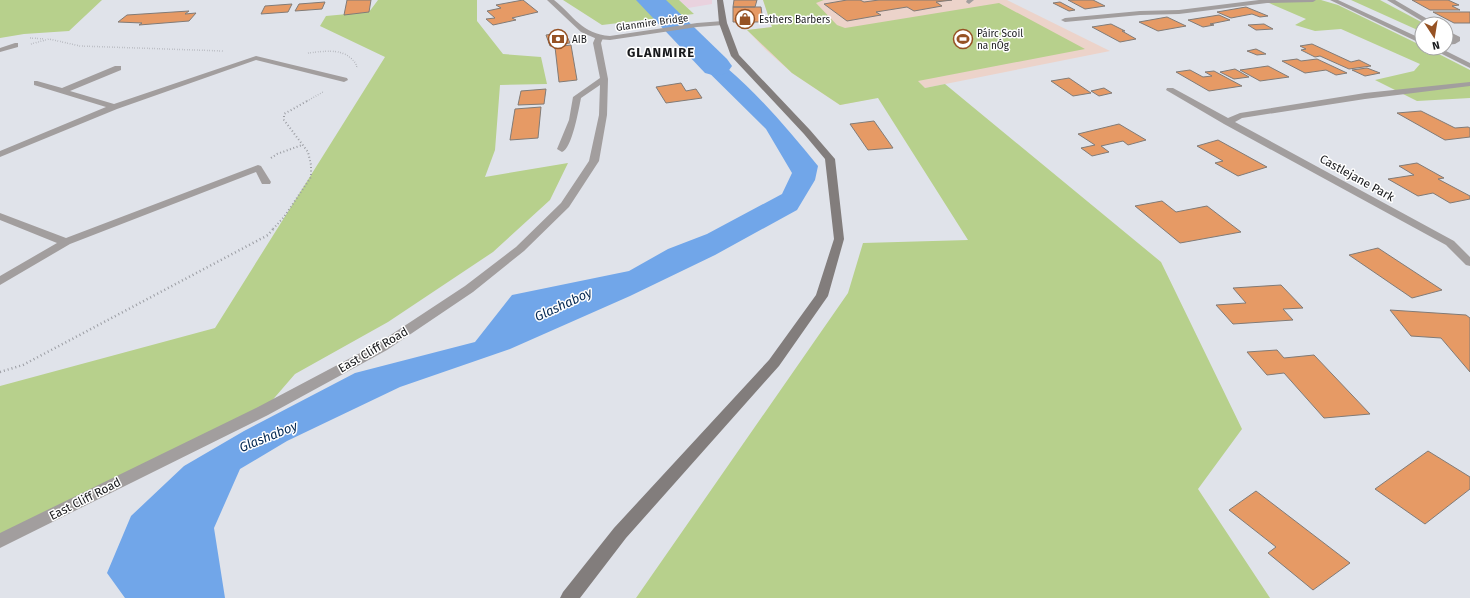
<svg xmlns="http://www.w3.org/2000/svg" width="1470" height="598" font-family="'Fira Sans',sans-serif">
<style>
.commercial{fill:#e9d2de}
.education{fill:#ecd3ca}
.green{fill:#b7d08c}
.water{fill:#71a6e9}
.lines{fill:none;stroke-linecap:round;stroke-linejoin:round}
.river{fill:#71a6e9;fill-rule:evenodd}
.building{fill:#e69a65;stroke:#817b77}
.path-far2{stroke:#9b9da3;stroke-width:1.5;stroke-dasharray:0.5 2;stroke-linecap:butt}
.path-far1{stroke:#9b9da3;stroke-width:2;stroke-dasharray:1 2.5;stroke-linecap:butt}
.path{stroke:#9b9da3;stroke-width:2.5;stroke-dasharray:1 3;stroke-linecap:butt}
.service{fill:#a29e9e;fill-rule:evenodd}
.minor{fill:#a29e9e;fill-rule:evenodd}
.tertiary{fill:#a29e9e;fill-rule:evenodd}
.secondary{fill:#827d7c;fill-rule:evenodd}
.labels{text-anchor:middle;stroke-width:3;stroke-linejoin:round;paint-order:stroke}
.far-poi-label{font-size:10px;fill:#18191c;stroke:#fff;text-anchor:start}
.far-street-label{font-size:10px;fill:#18191c;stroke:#fff}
.street-label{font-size:12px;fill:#18191c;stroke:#fff}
.far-district-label{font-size:13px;font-weight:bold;letter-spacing:1px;fill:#18191c;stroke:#fff}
.water-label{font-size:13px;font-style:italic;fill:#042953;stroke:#fff}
</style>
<rect width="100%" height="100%" fill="#e0e3ea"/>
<path class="commercial" d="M679,0H712V4L688,8Z"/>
<path class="education" d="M763,0H1007L1110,51L840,105L792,73L766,50L747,30L772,27Z"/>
<path class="green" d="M0,0H102L69,31L24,34L0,38Z
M378,0H477V21L503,54L541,57L547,84L500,85L495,150L485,177L568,163L550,200L493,252L388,322L295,374L263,411L0,542V386L215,328L385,57L320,26L326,16L369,12Z
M563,0H679L694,14L602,25Z
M763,0H824L816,3L837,25L845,28L999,3L1085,49L918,81L925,88L945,84L1161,262L1242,429L1198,489L1270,598H636L848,293L863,243L968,240L878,98L840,105L792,73L747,30L772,27Z
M1262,0H1321L1338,5L1412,41L1422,46V48H1427L1470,70V98L1417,101L1375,80L1414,71L1420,64L1341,29L1315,31L1295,25L1306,19Z
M1351,0H1380L1425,24H1422V32Z"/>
<path class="water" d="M637,0H648C673,24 701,45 727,68C761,97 790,132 818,166L815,180L797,210L715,255L630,296L510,349L400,387L287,441L240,469L214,528L225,598H125L107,573L131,516L184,466L244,431L355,373L475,342L512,295L629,271L668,249L707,234L782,194L792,173L766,129L683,47Z"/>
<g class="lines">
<path class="river" d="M636,0H666L727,59L732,66L727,73L716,76L705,73Z"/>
</g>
<path class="building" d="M347,0H371L369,12L344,15Z
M523,0L538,12L512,18L516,20L493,25L486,19L495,18L487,11L501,8L496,5Z
M734,0H757L755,7H733Z
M847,0H860L864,2L879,0H952L936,2L942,6L914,11L907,7L876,12L881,15L847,21L824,4Z
M1068,0H1093L1105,6L1085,9Z
M1412,0H1448L1459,5L1452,6L1460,10H1430Z
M325,2L322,9L295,11L299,4Z
M1060,2L1075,10L1069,11L1053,3Z
M292,4L288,12L261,14L265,6Z
M733,7H761L763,22H733Z
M1246,7L1268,16L1260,17L1252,14L1231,18L1217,12Z
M189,11L185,14L196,13L189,21L139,25L142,23L118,22L127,15Z
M1433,12H1470V23H1454Z
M1219,15L1230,20L1210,24L1214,25L1203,27L1188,20Z
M1167,17L1186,26L1158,31L1139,22Z
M1111,24L1125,31H1122L1136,39L1120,42L1092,27Z
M1264,24L1273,29L1256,30L1248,25Z
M565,32L570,43L550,46L546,35Z
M1312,44L1351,62L1359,60L1371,66L1349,69L1320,56L1315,57L1301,50L1306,49L1300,46Z
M571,45L577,80L559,82L555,47Z
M1256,49L1266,54L1257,55L1247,51Z
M1297,59L1301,61L1317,59L1347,73L1336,75L1326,70L1305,73L1282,61Z
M1268,66L1289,77L1260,81L1240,70Z
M1367,68L1380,73L1365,76L1352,70Z
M1235,69L1249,77L1234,79L1220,72Z
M1190,70L1203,77L1212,76L1205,72L1214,71L1242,86L1209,91L1176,72Z
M1069,78L1091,93L1073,96L1051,81Z
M681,83L686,91L696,89L702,98L666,103L656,87Z
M1104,88L1112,93L1099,96L1091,91Z
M546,89L544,104L518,105L521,91Z
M541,107L538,138L510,140L515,109Z
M1421,111L1455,128L1468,127L1470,128V137L1445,140L1397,113Z
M874,121L893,148L868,150L850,124Z
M1119,124L1146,140L1128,145L1123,141L1101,146L1109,152L1092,156L1081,148L1095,145L1078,134Z
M1218,140L1267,167L1238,176L1215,163L1223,161L1197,146Z
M1417,163L1444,178L1438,179L1470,196V199L1450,203L1433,193L1418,196L1388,179L1414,175L1399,166Z
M1162,201L1176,212L1207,206L1241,232L1180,243L1135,206Z
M1378,248L1442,290L1412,298L1349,255Z
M1281,285L1303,308L1283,309L1293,320L1233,324L1216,305L1246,303L1233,288Z
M1390,310L1466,315L1470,318V372L1441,338L1411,336Z
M1277,350L1284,358L1314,355L1370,414L1324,418L1284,373L1267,375L1247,352Z
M1428,451L1470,477V489L1425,524L1375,489Z
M1256,491L1350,563L1313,590L1268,553L1276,547L1229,510Z"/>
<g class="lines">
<path class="path-far2" d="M30,38L45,39
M31,44L49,39L80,46L223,51
M308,53C326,51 347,47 357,66L356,68
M307,101L323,92"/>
<path class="path-far1" d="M271,158L277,154L302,145
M273,229L284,217L311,177V165L308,152L284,120V114L309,100"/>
<path class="path" d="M0,372L23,365L268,235L274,228"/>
<path class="service" d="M974,0L969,4L966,2L967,0Z"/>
<path class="minor" d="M1259,0H1316L1313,2L1267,3L1179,14L1140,15L1065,22L1061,20L1065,18L1140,11L1179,10Z
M1387,0H1395L1436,24H1427Z
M1446,30L1460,37V41L1455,44L1446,45V41L1452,39L1446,35Z
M596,36H602L603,38L601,43L608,79L607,115L599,161L569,207L524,251L473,292L387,350L268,415L0,548V533L258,407L377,344L465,286L516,247L561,203L589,161L599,115L600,85L581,98C579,108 572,149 562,152L557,149L569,120L573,97L600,78L593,43Z
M15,43H18V47L0,52V48Z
M256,56L347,78L348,80L344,82L256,60L117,109L0,157V151L106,107L34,85V81H37L62,88L115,66H121V70L70,91L114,104Z
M1470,82V86L1365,99L1242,118L1235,122L1454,241L1470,257V266L1466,265L1446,245L1224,124L1166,90L1167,88H1173L1228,118L1240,113L1365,93Z
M258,165L261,166L271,182L270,184H262L256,172L70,244L0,285V276L57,243L0,220V213L66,238Z"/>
<path class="tertiary" d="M547,0H554C574,16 582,34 610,36L697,23L723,21L727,23L723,25L697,27L610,40L597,39L581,32Z
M1330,0H1338L1422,39V44Z
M1430,48H1440L1470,63V68Z"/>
<path class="secondary" d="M717,0H723L727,23L739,55L810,130L835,159L844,239L828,296L779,366L626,538L580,598H560L563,592L614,528L769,360L816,295L834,239L825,159L804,134L731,56L719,23Z"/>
</g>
<defs>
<g id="shop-ring" transform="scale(1)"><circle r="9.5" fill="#fff" stroke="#965224" stroke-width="1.5"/><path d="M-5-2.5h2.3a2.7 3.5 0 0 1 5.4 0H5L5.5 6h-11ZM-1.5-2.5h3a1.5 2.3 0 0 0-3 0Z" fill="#965224"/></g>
<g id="bank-ring" transform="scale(1)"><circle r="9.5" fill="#fff" stroke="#965224" stroke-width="1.5"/><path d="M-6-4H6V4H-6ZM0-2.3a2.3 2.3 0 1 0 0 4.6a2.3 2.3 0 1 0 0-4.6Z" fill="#965224"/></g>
<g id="stadium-ring" transform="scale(1)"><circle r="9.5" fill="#fff" stroke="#965224" stroke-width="1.5"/><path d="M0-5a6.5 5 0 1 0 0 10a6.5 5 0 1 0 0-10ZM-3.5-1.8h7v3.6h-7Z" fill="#965224"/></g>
</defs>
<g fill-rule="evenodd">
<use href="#shop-ring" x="745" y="19"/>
<use href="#bank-ring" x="558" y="39"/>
<use href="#stadium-ring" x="963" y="39"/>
</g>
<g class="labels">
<g class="far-poi-label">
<text x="759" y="23">Esthers Barbers</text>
<text x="977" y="37">Páirc Scoil<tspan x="977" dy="12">na nÓg</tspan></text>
<text x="572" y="43">AIB</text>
</g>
<g class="far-street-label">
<text transform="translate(652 22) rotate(-8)" y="4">Glanmire Bridge</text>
</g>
<g class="street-label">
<text transform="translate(1357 178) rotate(29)" y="4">Castlejane Park</text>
<text transform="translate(373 350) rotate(-30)" y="4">East Cliff Road</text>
<text transform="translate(85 499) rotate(-27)" y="4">East Cliff Road</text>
</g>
<g class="far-district-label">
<text x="661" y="57">GLANMIRE</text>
</g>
<g class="water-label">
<text transform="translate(563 304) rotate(-25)" y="5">Glashaboy</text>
<text transform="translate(268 436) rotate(-22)" y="5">Glashaboy</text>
</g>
</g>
<g transform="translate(1434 36) rotate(168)"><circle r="19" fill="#ffffff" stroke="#a3a3a4"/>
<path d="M0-3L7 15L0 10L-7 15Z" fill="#965224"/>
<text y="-6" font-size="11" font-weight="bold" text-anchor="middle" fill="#18191c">N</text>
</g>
</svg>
